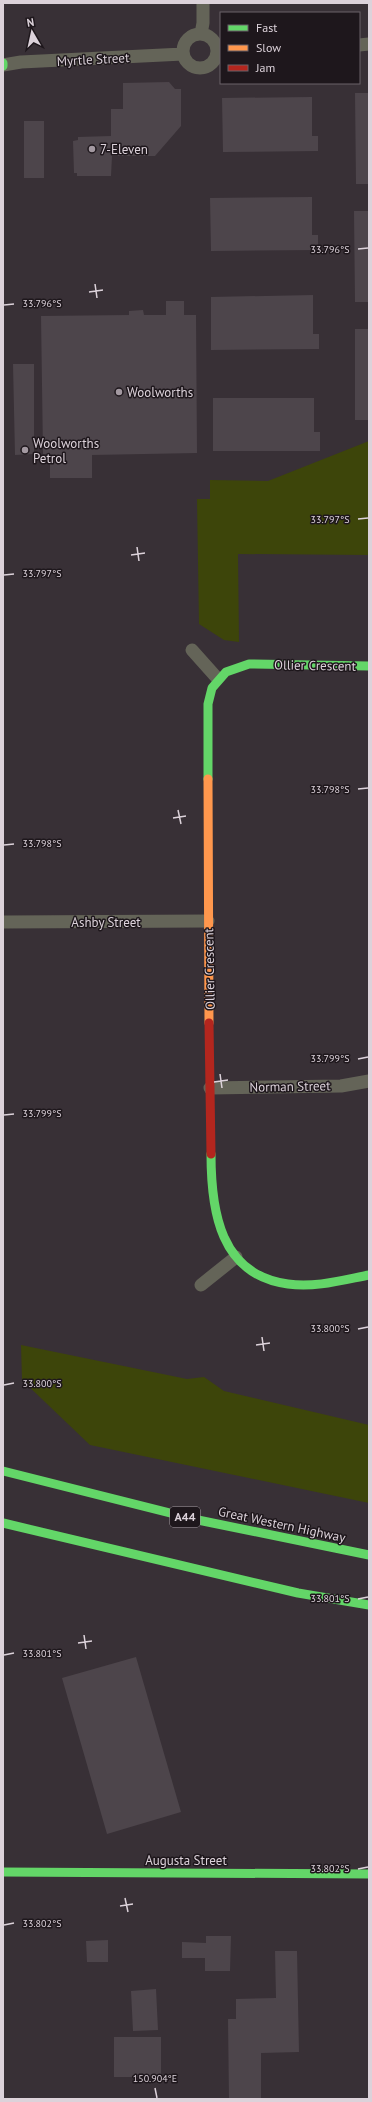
<svg xmlns="http://www.w3.org/2000/svg" width="372" height="2102" font-family="'PT Sans',sans-serif">
<style>
.green{fill:#3d450a}
.building{fill:#4d454b}
.lines{fill:none;stroke-linecap:round;stroke-linejoin:round}
.street{stroke:#646458;stroke-width:13}
.fast{stroke:#63d668;stroke-width:9}
.slow{stroke:#ff974d;stroke-width:9}
.jam{stroke:#b3261e;stroke-width:9}
.ticks{fill:none;stroke:#dcd2da;stroke-width:1.5}
.poi-dot{fill:#a399a1;stroke:#1e171c;stroke-width:1.5}
.labels{text-anchor:middle;stroke-width:3;stroke-linejoin:round;paint-order:stroke}
.shield{fill:#1e171c;stroke:#a39aa1;stroke-width:1}
.shield-label{font-size:12px;font-weight:bold;fill:#dcd2da}
.street-label{font-size:13px;fill:#dcd2da;stroke:#1e171c}
.poi-label{font-size:13px;fill:#dcd2da;stroke:#1e171c;text-anchor:start}
.ticks-label{font-size:10px;text-anchor:middle;fill:#dcd2da;stroke:#1e171c;stroke-width:3;stroke-linejoin:round;paint-order:stroke}
</style>
<rect width="100%" height="100%" fill="#383036"/>
<path class="green" d="M369,441V555L238,554L239,642L224,640L199,624L197,499H210V480L268,481Z
M21,1345L187,1379L204,1377L224,1391L369,1425V1503L90,1445L22,1380Z"/>
<path class="building" d="M169,82L175,89H181V126L155,156H112L111,176H77V173H74L73,141L78,140V137L111,136V141V109H123V83Z
M355,93H369V184H356Z
M312,97V136H318V151L223,152L222,98Z
M24,121H44V178H24Z
M312,197V235H318V250L211,251L210,198Z
M354,211H369V302H355Z
M313,295V334H319V349L211,350V297Z
M166,301H184V315H196L197,453L92,455V478H50V454H43L41,316L129,315V311L143,310L144,315H166Z
M355,329H369V420H355Z
M13,364H34V454L15,455Z
M213,398H314V432H320V451H213Z
M136,1657L181,1812L107,1834L62,1678Z
M206,1936H231L230,1971H205V1958H182V1942L206,1943Z
M108,1940V1962H87L86,1941Z
M275,1951H297L299,2052L261,2053V2099H229L228,2019H236V1999L276,1998Z
M156,1989L158,2030L133,2031L131,1991Z
M114,2037H161V2077H114Z"/>
<g class="lines">
<path class="street" d="M183 51a17 17 0 1 1 34 0a17 17 0 1 1-34 0Z
M201,34L203,23V3
M359,45L369,44
M3,65L21,62L183,54
M192,650L217,678
M3,922L208,921
M210,1088L341,1086L369,1081
M201,1285L236,1257"/>
<path class="fast" d="M3,63V66
M208,779V704L212,688L226,672L249,664L369,666
M211,1154C211,1211 220,1275 288,1284C315,1288 343,1280 369,1275
M3,1471L198,1520L369,1555
M3,1523L298,1593L369,1605
M3,1872L369,1874"/>
<path class="slow" d="M208,779L209,1023"/>
<path class="jam" d="M209,1023L211,1154"/>
</g>
<path class="ticks" d="M358,249L368,248M95,284L97,298M89,292L103,290M4,305L14,304M358,519L368,518M137,547L139,561M131,555L145,553M4,575L14,574M358,789L368,788M178,810L181,824M173,818L186,816M4,845L14,844M358,1059L368,1057M220,1074L222,1088M214,1082L228,1080M4,1115L14,1114M358,1329L368,1327M262,1337L264,1351M256,1345L270,1343M4,1385L14,1383M358,1599L368,1597M84,1635L86,1649M78,1643L92,1641M4,1655L14,1653M358,1869L368,1867M125,1898L128,1912M120,1906L133,1904M4,1925L14,1923M155,2088L157,2098"/>
<g class="poi-dot">
<circle cx="92" cy="149" r="4"/>
<circle cx="119" cy="392" r="4"/>
<circle cx="25" cy="450" r="4"/>
</g>
<g class="labels">
<rect class="shield" x="170" y="1507" width="30" height="20" rx="3"/>
<g class="shield-label">
<text x="185" y="1521">A44</text>
</g>
<g class="street-label">
<text transform="translate(93 59) rotate(-3)" y="5">Myrtle Street</text>
<text transform="translate(315 665) rotate(1)" y="5">Ollier Crescent</text>
<text x="106" y="927">Ashby Street</text>
<text transform="translate(209 969) rotate(-91)" y="5">Ollier Crescent</text>
<text transform="translate(290 1086) rotate(-1)" y="5">Norman Street</text>
<text transform="translate(282 1524) rotate(12)" y="5">Great Western Highway</text>
<text x="186" y="1865">Augusta Street</text>
</g>
<g class="poi-label">
<text x="100" y="154">7-Eleven</text>
<text x="127" y="397">Woolworths</text>
<text x="33" y="448">Woolworths<tspan x="33" dy="15">Petrol</tspan></text>
</g>
</g>
<g class="ticks-label">
<text x="330" y="253">33.796°S</text>
<text x="42" y="307">33.796°S</text>
<text x="330" y="523">33.797°S</text>
<text x="42" y="577">33.797°S</text>
<text x="330" y="793">33.798°S</text>
<text x="42" y="847">33.798°S</text>
<text x="330" y="1062">33.799°S</text>
<text x="42" y="1117">33.799°S</text>
<text x="330" y="1332">33.800°S</text>
<text x="42" y="1387">33.800°S</text>
<text x="330" y="1602">33.801°S</text>
<text x="42" y="1657">33.801°S</text>
<text x="330" y="1872">33.802°S</text>
<text x="42" y="1927">33.802°S</text>
<text x="155" y="2082">150.904°E</text>
</g>
<rect width="372" height="2102" fill="none" stroke="#dcd2da" stroke-width="8"/>
<rect x="220" y="12" width="140" height="72" fill="#1e171c" stroke="#6a6268"/>
<rect x="228" y="25" width="20" height="6" fill="#63d668" stroke="#6a6268"/>
<text x="256" y="32" font-size="12" fill="#dcd2da">Fast</text>
<rect x="228" y="45" width="20" height="6" fill="#ff974d" stroke="#6a6268"/>
<text x="256" y="52" font-size="12" fill="#dcd2da">Slow</text>
<rect x="228" y="65" width="20" height="6" fill="#b3261e" stroke="#6a6268"/>
<text x="256" y="72" font-size="12" fill="#dcd2da">Jam</text>
<g transform="translate(32 32) rotate(351)" stroke="#1e171c" stroke-width="3" paint-order="stroke">
<path d="M0-3L7 15L0 10L-7 15Z" fill="#dcd2da"/>
<text y="-6" font-size="11" font-weight="bold" text-anchor="middle" fill="#dcd2da">N</text>
</g>
</svg>
